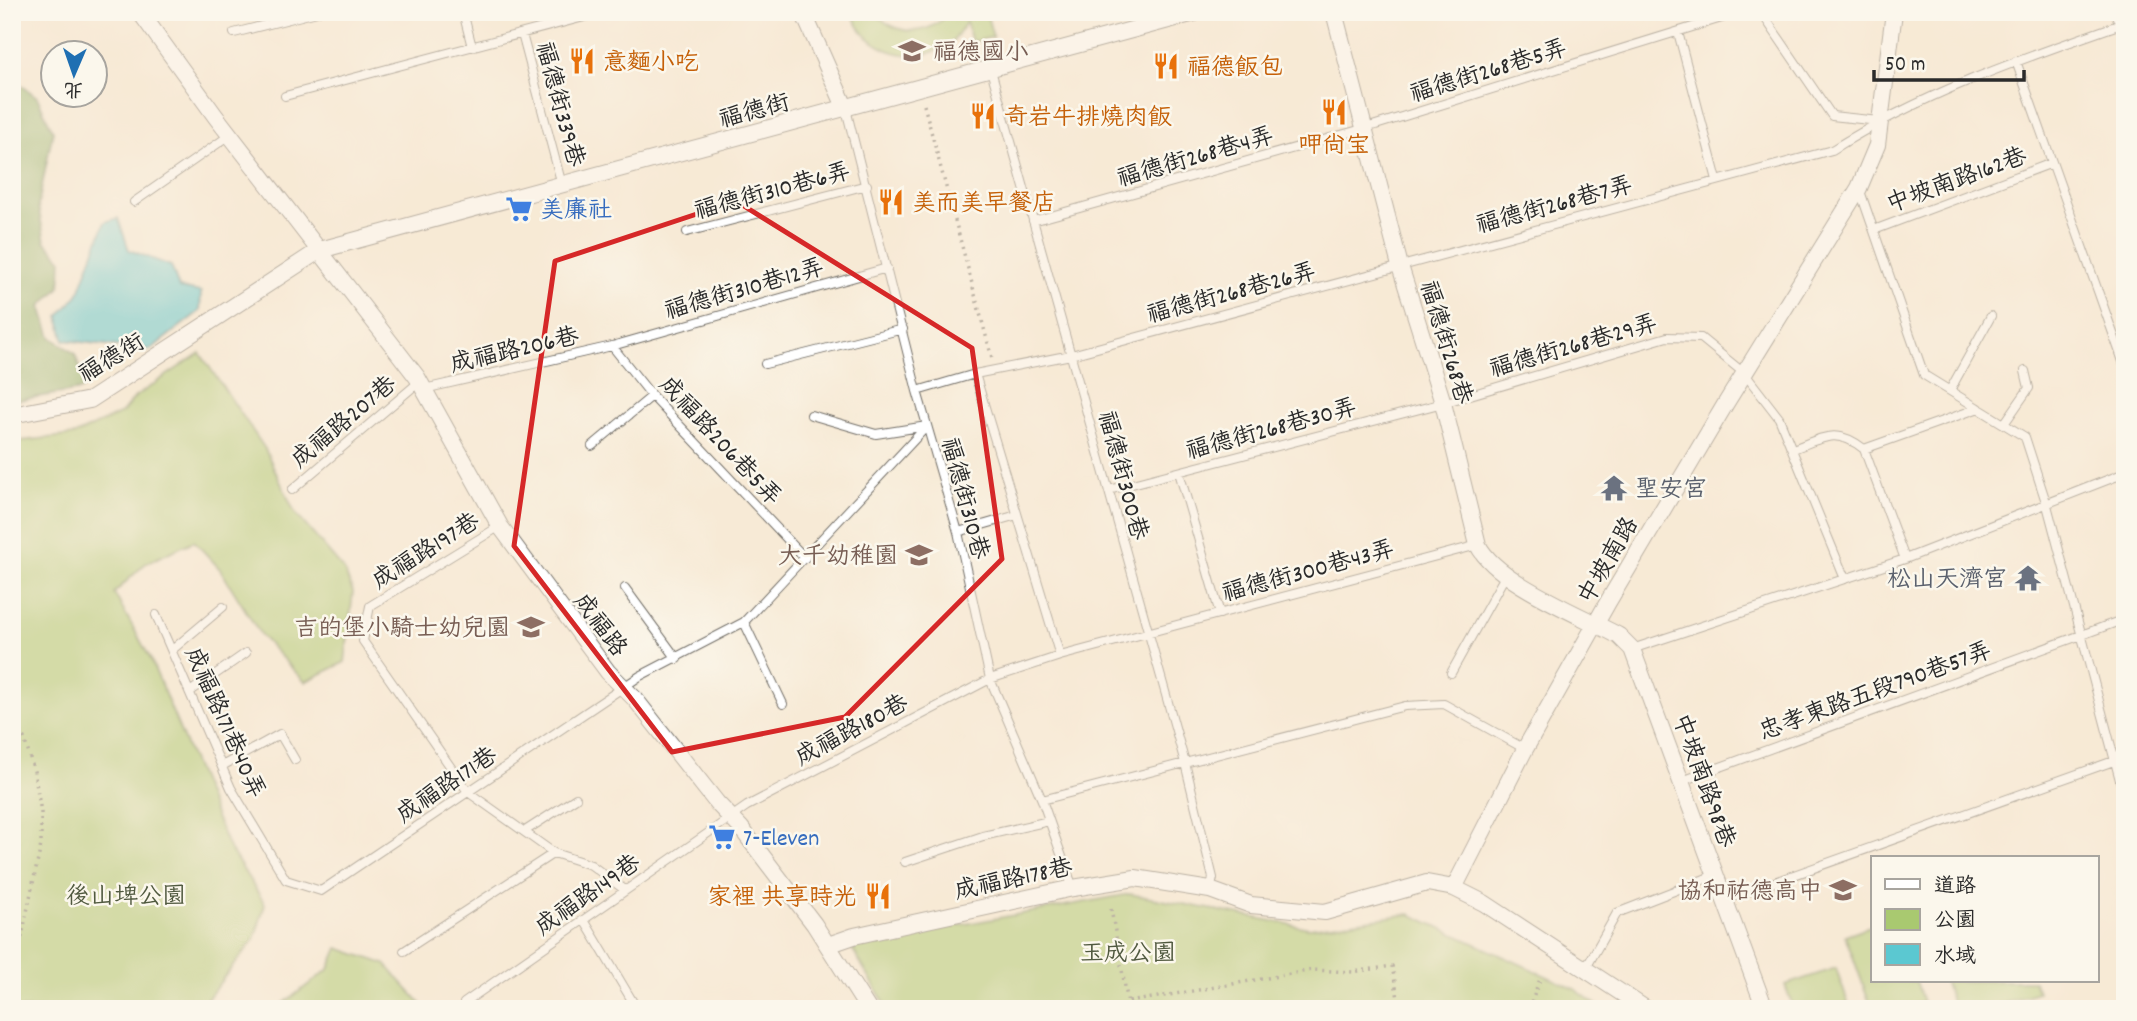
<svg xmlns="http://www.w3.org/2000/svg" width="2137" height="1021" font-family="Dekko,'LXGW WenKai TC',sans-serif">
<style>
.green{fill:#a9c970;stroke:#6a7a4e;stroke-width:2}
.forest{fill:#86ad62;stroke:#586c46;stroke-width:2}
.water{fill:#5bc8d1;stroke:#437a7e;stroke-width:2}
.lines{fill:none;stroke-linecap:round;stroke-linejoin:round}
.lane-casing{stroke:#726e67;stroke-width:10}
.street-casing{stroke:#726e67;stroke-width:18}
.path{stroke:#726e67;stroke-width:3.5;stroke-dasharray:2 5;stroke-linecap:butt}
.lane{stroke:#fff;stroke-width:8}
.street{stroke:#fff;stroke-width:16}
.marked{fill:none;stroke:#d62828;stroke-width:5;stroke-linejoin:round}
.labels{text-anchor:middle;stroke-width:5;stroke-linejoin:round;paint-order:stroke}
.education-label{font-size:24px;fill:#785e54;stroke:#fbf7ec;text-anchor:end}
.food-label{font-size:24px;fill:#c56008;stroke:#fbf7ec;text-anchor:start}
.street-label{font-size:24px;fill:#2b2b2b;stroke:#fbf7ec}
.shop-label{font-size:24px;fill:#366cbe;stroke:#fbf7ec;text-anchor:start}
.worship-label{font-size:24px;fill:#5b616d;stroke:#fbf7ec;text-anchor:start}
.park-label{font-size:24px;fill:#515a40;stroke:#fbf7ec}
</style>
<rect width="100%" height="100%" fill="#fbf7ec"/>
<filter id="ink" filterUnits="userSpaceOnUse"><feTurbulence type="fractalNoise" baseFrequency=".0143" numOctaves="2"/><feDisplacementMap in="SourceGraphic" scale="14" xChannelSelector="R" yChannelSelector="G"/><feConvolveMatrix kernelMatrix="1 2 1 2 8 2 1 2 1" color-interpolation-filters="sRGB"/></filter>
<filter id="wash" filterUnits="userSpaceOnUse"><feTurbulence type="fractalNoise" baseFrequency=".00686" numOctaves="4" result="noise"/><feDisplacementMap in="SourceGraphic" scale="28" xChannelSelector="R" yChannelSelector="G"/><feGaussianBlur stdDeviation="1.57" result="paint"/><feColorMatrix in="noise" values="0 0 0 0 0 0 0 0 0 0 0 0 0 0 0 0 0 1.4 0 .05"/><feComposite in="paint" operator="in"/></filter>
<g filter="url(#wash)">
<rect width="100%" height="100%" fill="#f7ead6"/>
<path class="green" d="M852,12H875C892,35 931,39 947,12H986L993,37L972,42L966,22C962,28 958,36 953,41C920,69 864,53 852,12Z
M200,353L265,449L295,513L344,570L353,592L345,662L305,682L262,637L220,569L194,541L146,563L114,593L150,658L228,846L265,904L255,938L204,1003L240,1009H12V442L75,435L122,413L135,397Z
M1130,894L1309,928L1410,914L1575,989L1602,1009H888L850,945Z
M1873,925V981H1916L1923,1002L1902,1009H1872L1845,935Z
M338,948L385,964L426,1009H276L329,969Z
M1836,968L1850,1009H1794L1785,985Z
M1944,981H2034L2038,992L1987,1009H1954Z"/>
<path class="forest" d="M12,78L37,97L53,131L38,206L45,241L62,260L60,287L41,306L51,337L75,354L86,384L81,390L12,401Z"/>
<path class="water" d="M118,218L129,250L171,266L179,288L201,292L200,311L150,350L64,340L59,316L78,295L105,222Z"/>
</g>
<g filter="url(#ink)">
<g class="lines">
<g class="lane-casing">
<path id="lane" d="M463,12L472,47
M1761,12L1832,116L1879,121
M1678,32L1717,180
M234,33L317,12
M522,34L562,185
M2016,61L2125,367
M991,70L1185,763L1213,878L1210,890
M285,96L603,12
M846,109L917,391L958,532L990,679L1042,800L1073,888
M1859,188L1924,375L2025,437L2047,505L2125,799
M134,202L230,135
M1033,221L1366,128L1741,12
M1874,230L2052,163
M687,232L867,185
M612,346L652,396L805,558
M765,364L903,329
M975,374L1060,656
M424,389L612,346L887,268
M1950,390L1991,316
M917,391L975,374L1071,355L1832,150C1922,93 2024,58 2124,23
M811,415L876,434L927,426
M2004,424L2029,388L2025,371
M592,446L652,396
M1793,449C1823,438 1836,427 1864,449L1979,408
M1864,449L1905,559
M1179,472L1220,614
M292,490L419,382
M1109,490L1443,403L1667,337L1701,338L1745,374L1779,418L1845,579
M500,526L370,606L363,641L468,792L554,853L591,865L625,890
M958,532L1017,515
M625,588L677,659
M156,615L231,788L286,880L321,891L640,676L744,622L927,426
M744,622L783,704
M1632,649L1905,559L2125,473
M172,650L223,607
M1451,673L1505,576
M191,691L246,653
M222,766L280,734L295,760
M1682,781L2125,619
M1042,800L1405,706L1444,704L1525,749
M525,831L576,798
M905,862L983,836L1049,821
M1724,900L2125,757
M584,920L637,1009
M404,951L554,853
M1586,968L1617,913L1715,875
M464,1003L747,806L990,679L1060,656L1478,545"/>
</g>
<g class="street-casing">
<path id="street" d="M140,12L216,117L417,377L500,526L608,672L635,699L717,803L741,828L814,924L868,1009
M803,12L846,109
M1334,12L1400,266L1443,403L1478,545C1496,582 1581,615 1619,636L1632,649L1765,1009
M2119,12L2125,26
M12,415L90,400L320,250L1198,12
M1454,888L1525,749L1608,602L1726,403L1859,188L1877,145L1894,12
M828,945L854,936L1073,888L1135,878L1210,890L1251,905L1325,912L1427,883L1454,888L1484,903L1646,1009"/>
</g>
<path class="path" d="M924,105L992,358
M12,729L24,738L34,771L41,812V845L17,960L14,1009
M1111,909L1129,1009
M1129,1002L1313,970L1353,972L1392,966L1400,1009
M1529,1009L1540,979"/>
<use href="#lane" class="lane"/>
<use href="#street" class="street"/>
</g>
</g>
<path d="M0 0H2137V1021H0ZM736,201L972,348L1002,559L845,717L672,752L514,546L555,261Z" fill="#f7ead6" fill-opacity=".55" fill-rule="evenodd"/>
<path class="marked" d="M736,201L972,348L1002,559L845,717L672,752L514,546L555,261Z"/>
<defs>
<g id="school-bare" transform="scale(2.1)"><path d="M0-5L7-2L0 1L-7-2ZM-4 1L0 2.5L4 1V4Q0 6-4 4Z" fill="#8d6e63" stroke="#fbf7ec" stroke-width="2.5" paint-order="stroke"/></g>
<g id="restaurant-bare" transform="scale(2.1)"><path d="M-5-6h1v4h1v-4h1v4h1v-4h1v5L-1.5 .5V6h-2V.5L-5-1ZM5-6V6H3V1.5H1.5Q1.5-4 5-6Z" fill="#e8710a" stroke="#fbf7ec" stroke-width="2.5" paint-order="stroke"/></g>
<g id="supermarket-bare" transform="scale(2.1)"><path d="M-6-5.5h2.5l.6 2H6L4.5 2H-2.5L-4.4-4H-6ZM-1.5 3.2a1.3 1.3 0 1 0 .1 0ZM3 3.2a1.3 1.3 0 1 0 .1 0Z" fill="#3f7fe0" stroke="#fbf7ec" stroke-width="2.5" paint-order="stroke"/></g>
<g id="temple-bare" transform="scale(2.1)"><path d="M0-6L5-2H3V0L6.5 2.5H4V6H1.5V3h-3V6H-4V2.5H-6.5L-3 0V-2H-5Z" fill="#6b7280" stroke="#fbf7ec" stroke-width="2.5" paint-order="stroke"/></g>
</defs>
<g fill-rule="evenodd">
<use href="#school-bare" x="912" y="51"/>
<use href="#restaurant-bare" x="582" y="61"/>
<use href="#restaurant-bare" x="1166" y="66"/>
<use href="#restaurant-bare" x="1334" y="112"/>
<use href="#restaurant-bare" x="983" y="116"/>
<use href="#restaurant-bare" x="891" y="202"/>
<use href="#supermarket-bare" x="519" y="209"/>
<use href="#temple-bare" x="1614" y="488"/>
<use href="#school-bare" x="919" y="555"/>
<use href="#temple-bare" x="2028" y="578"/>
<use href="#school-bare" x="531" y="627"/>
<use href="#supermarket-bare" x="722" y="837"/>
<use href="#school-bare" x="1843" y="890"/>
<use href="#restaurant-bare" x="878" y="896"/>
</g>
<g class="labels">
<g class="education-label">
<text x="933" y="59" text-anchor="start">福德國小</text>
<text x="898" y="563">大千幼稚園</text>
<text x="510" y="635">吉的堡小騎士幼兒園</text>
<text x="1822" y="898">協和祐德高中</text>
</g>
<g class="food-label">
<text x="603" y="69">意麵小吃</text>
<text x="1187" y="74">福德飯包</text>
<text x="1004" y="124">奇岩牛排燒肉飯</text>
<text x="1334" y="152" text-anchor="middle">呷尚宝</text>
<text x="912" y="210">美而美早餐店</text>
<text x="857" y="904" text-anchor="end">家裡 共享時光</text>
</g>
<g class="street-label">
<text transform="translate(1488 70) rotate(-17)" y="8">福德街268巷5弄</text>
<text transform="translate(561 104) rotate(75)" y="8">福德街339巷</text>
<text transform="translate(754 110) rotate(-15)" y="8">福德街</text>
<text transform="translate(1195 156) rotate(-16)" y="8">福德街268巷4弄</text>
<text transform="translate(1956 179) rotate(-20)" y="8">中坡南路162巷</text>
<text transform="translate(772 190) rotate(-15)" y="8">福德街310巷6弄</text>
<text transform="translate(1554 204) rotate(-15)" y="8">福德街268巷7弄</text>
<text transform="translate(744 288) rotate(-16)" y="8">福德街310巷12弄</text>
<text transform="translate(1231 292) rotate(-15)" y="8">福德街268巷26弄</text>
<text transform="translate(1447 342) rotate(73)" y="8">福德街268巷</text>
<text transform="translate(1573 345) rotate(-16)" y="8">福德街268巷29弄</text>
<text transform="translate(514 349) rotate(-13)" y="8">成福路206巷</text>
<text transform="translate(111 357) rotate(-31)" y="8">福德街</text>
<text transform="translate(343 421) rotate(-40)" y="8">成福路207巷</text>
<text transform="translate(1271 428) rotate(-15)" y="8">福德街268巷30弄</text>
<text transform="translate(721 440) rotate(47)" y="8">成福路206巷5弄</text>
<text transform="translate(1124 475) rotate(75)" y="8">福德街300巷</text>
<text transform="translate(966 498) rotate(75)" y="8">福德街310巷</text>
<text transform="translate(425 550) rotate(-32)" y="8">成福路197巷</text>
<text transform="translate(1607 560) rotate(-60)" y="8">中坡南路</text>
<text transform="translate(1308 570) rotate(-15)" y="8">福德街300巷43弄</text>
<text transform="translate(601 624) rotate(53)" y="8">成福路</text>
<text transform="translate(1875 690) rotate(-20)" y="8">忠孝東路五段790巷57弄</text>
<text transform="translate(226 722) rotate(66)" y="8">成福路171巷40弄</text>
<text transform="translate(851 729) rotate(-28)" y="8">成福路180巷</text>
<text transform="translate(1705 780) rotate(70)" y="8">中坡南路98巷</text>
<text transform="translate(446 784) rotate(-34)" y="8">成福路171巷</text>
<text transform="translate(1013 878) rotate(-12)" y="8">成福路178巷</text>
<text transform="translate(587 894) rotate(-35)" y="8">成福路149巷</text>
</g>
<g class="shop-label">
<text x="540" y="217">美廉社</text>
<text x="743" y="845">7-Eleven</text>
</g>
<g class="worship-label">
<text x="1635" y="496">聖安宮</text>
<text x="2007" y="586" text-anchor="end">松山天濟宮</text>
</g>
<g class="park-label">
<text x="126" y="903">後山埤公園</text>
<text x="1128" y="960">玉成公園</text>
</g>
</g>
<rect width="2137" height="1021" fill="none" stroke="#fbf7ec" stroke-width="42"/>
<rect x="1871" y="856" width="228" height="126" fill="#fbf7ec" stroke="#a8a59f" stroke-width="2"/>
<rect x="1885" y="879" width="35" height="10" fill="#ffffff" stroke="#a8a59f" stroke-width="2"/>
<text x="1934" y="892" font-size="21" fill="#2b2b2b">道路</text>
<rect x="1885" y="909" width="35" height="21" fill="#a9c970" stroke="#a8a59f" stroke-width="2"/>
<text x="1934" y="926" font-size="21" fill="#2b2b2b">公園</text>
<rect x="1885" y="944" width="35" height="21" fill="#5bc8d1" stroke="#a8a59f" stroke-width="2"/>
<text x="1934" y="962" font-size="21" fill="#2b2b2b">水域</text>
<g transform="translate(74 74) rotate(182)"><circle r="33" fill="#fbf7ec" stroke="#a8a59f" stroke-width="2"/>
<path d="M0-5L12 26L0 18L-12 26Z" fill="#1f6fb2"/>
<text y="-10" font-size="19" font-weight="bold" text-anchor="middle" fill="#2b2b2b">北</text>
</g>
<path d="M1874 70v10h150v-10" fill="none" stroke="#2b2b2b" stroke-width="3.5"/>
<text x="1885" y="70" font-size="21" fill="#2b2b2b" stroke="#fbf7ec" stroke-width="5" paint-order="stroke">50 m</text>
</svg>
